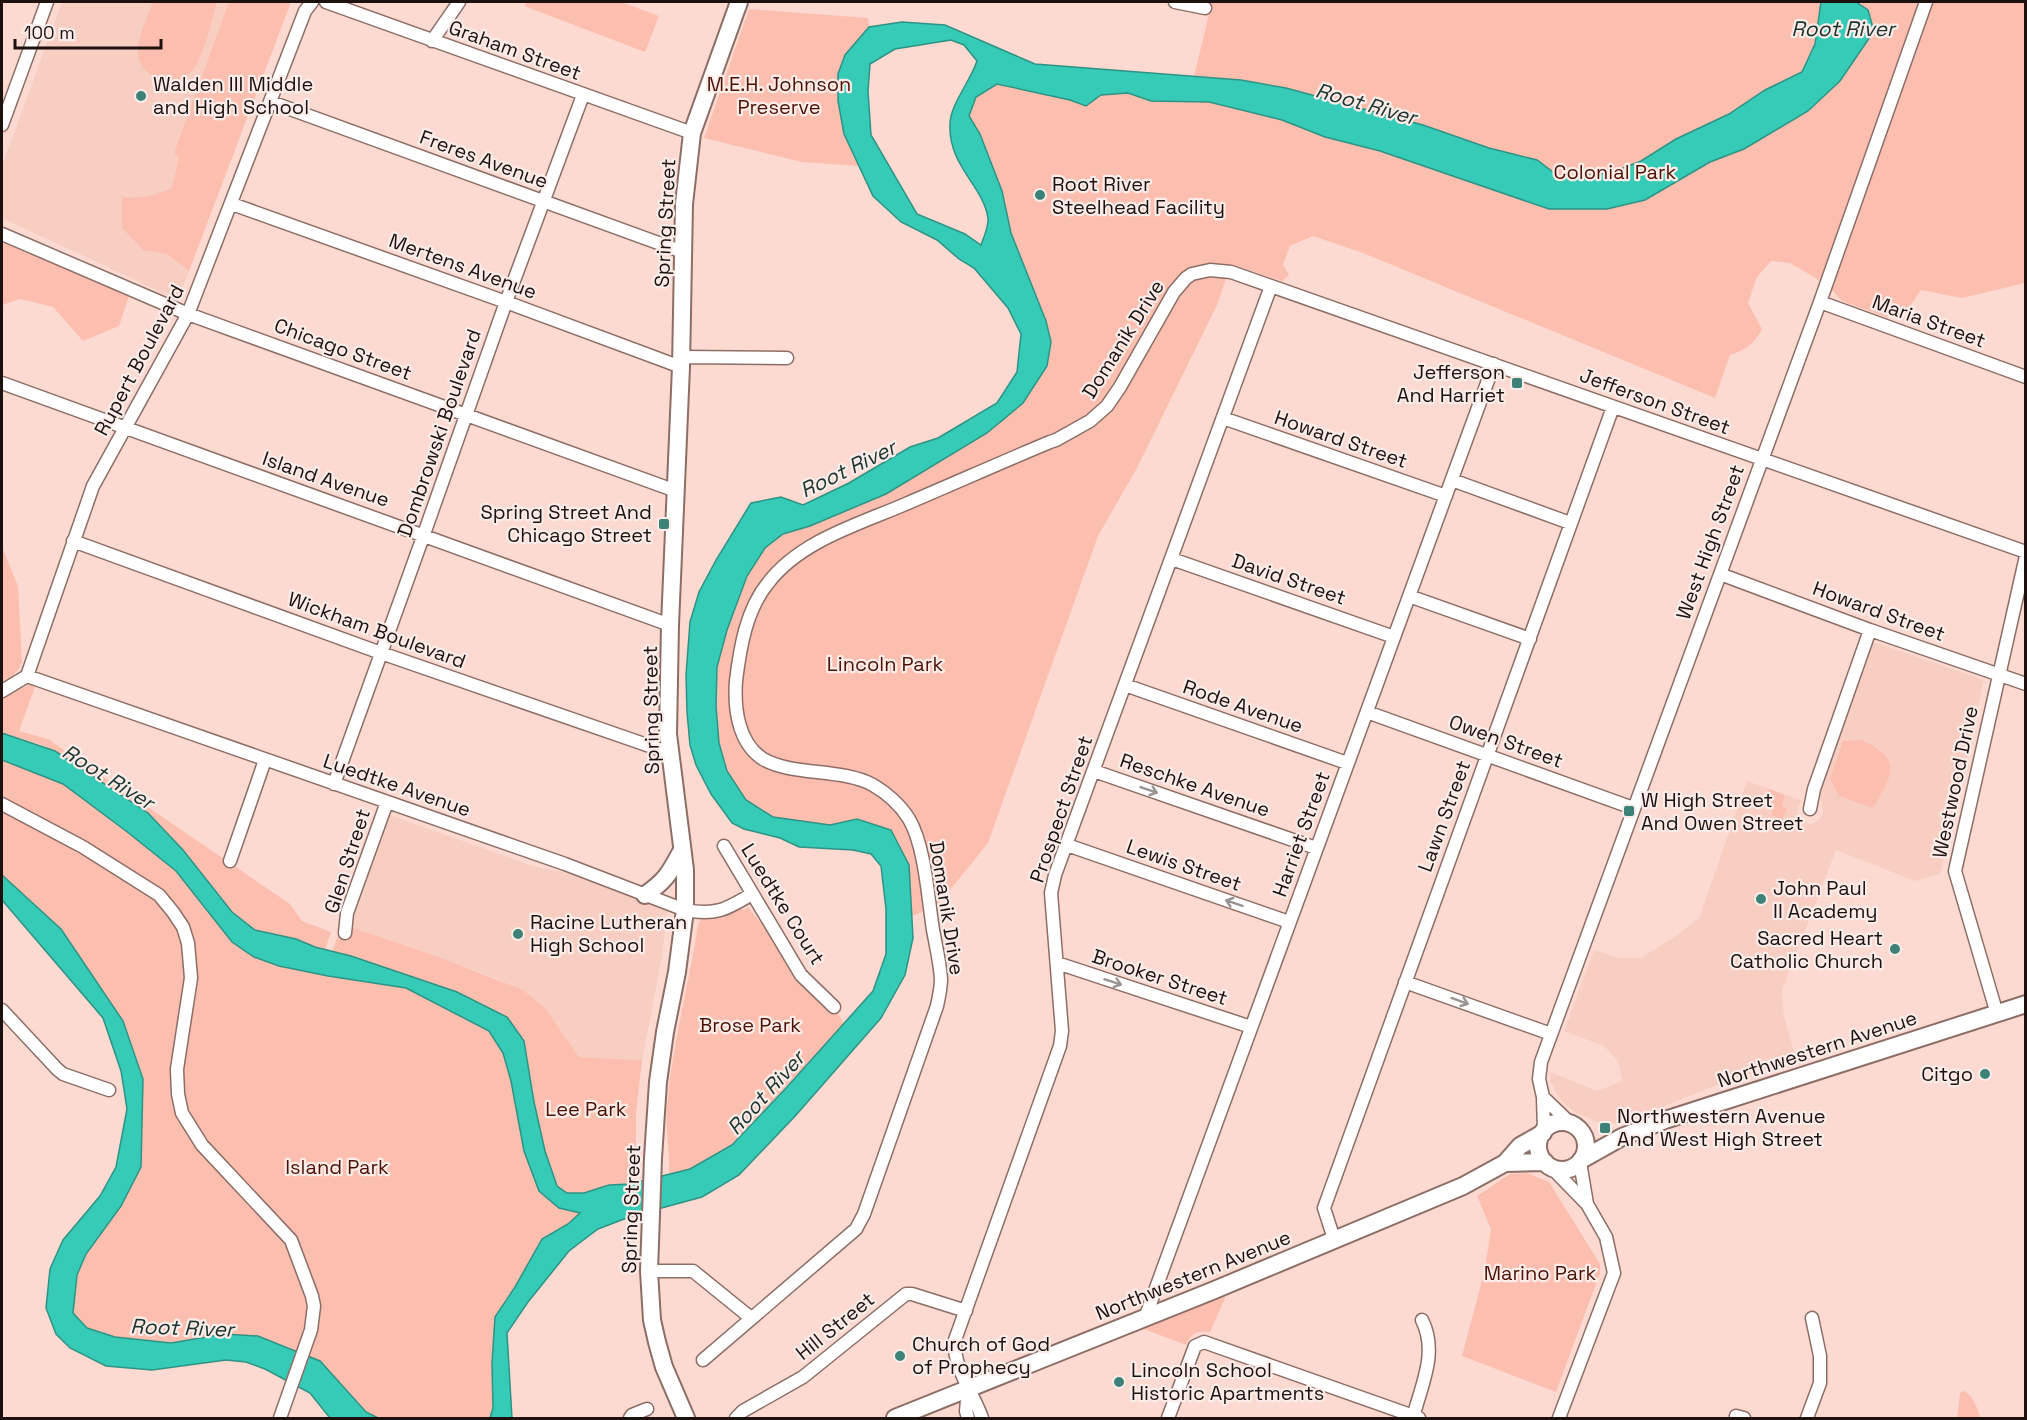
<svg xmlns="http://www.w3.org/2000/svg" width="2027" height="1420" font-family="'Space Grotesk',sans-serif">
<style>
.built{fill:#f8cec3}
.green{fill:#fcbfaf}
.water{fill:#36cbb6;stroke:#2e9384;stroke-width:1.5;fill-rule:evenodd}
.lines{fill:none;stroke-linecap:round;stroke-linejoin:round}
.minor-casing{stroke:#8c6e66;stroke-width:15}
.major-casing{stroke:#8c6e66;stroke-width:20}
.minor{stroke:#fff;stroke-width:12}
.major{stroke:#fff;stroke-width:16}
.oneway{stroke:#999493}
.poi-dot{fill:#3d8276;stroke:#faece8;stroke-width:2}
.labels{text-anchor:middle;stroke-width:4.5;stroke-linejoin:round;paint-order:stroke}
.street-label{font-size:20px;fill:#1c110e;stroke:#faece8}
.poi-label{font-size:20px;fill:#1c110e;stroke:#faece8;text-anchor:start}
.park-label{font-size:20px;fill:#4d1103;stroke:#faece8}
.water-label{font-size:21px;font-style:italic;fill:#1b332e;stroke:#faece8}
</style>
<rect width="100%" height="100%" fill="#fcdad1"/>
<path class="built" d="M62,2H291L178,300L2,218V166Z
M1871,643H1877L1984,680L1940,874L1915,881L1836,850L1782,990L1784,1016L1796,1059L1714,1086L1619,1124L1600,1123L1574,1112L1560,1099L1550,1081V1072L1597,1091L1622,1081L1618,1061L1604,1046L1564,1031L1594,950L1619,958H1641L1676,936L1699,918L1747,781L1801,800L1798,809L1799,816L1804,823L1812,824L1820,819L1823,812L1820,790Z
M390,815L536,867L568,873L643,901L667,912L662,957L642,1060L579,1057L546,1009L498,979L350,926Z"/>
<path class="green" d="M153,2H217C213,18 203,58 192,71C176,89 141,80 138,55C137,38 147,17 153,2Z
M229,2H291L189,271L167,254L143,250L122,228V197C140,199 155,196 172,188L179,157L174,153Z
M527,2H621L659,16L645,52L524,6Z
M1212,2H2025V283L1962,298L1921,290L1908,309L1886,317L1842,301L1834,292L1814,277L1790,263L1771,261L1757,277L1748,303L1762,329C1755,343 1746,350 1730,355L1715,398L1363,253L1313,236L1290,246L1283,265L1289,275L1282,281L1231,264L1217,305L1137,468L1098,536L988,843L937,906L912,916L909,865L857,819L830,825L773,817L746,800L727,771L719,743L716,706L717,667L727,630L747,576L765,548L783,535L810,526L886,494L987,433L1035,383L1047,366L1051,342L1046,321L1011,233L1002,191L980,134L969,116L976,97L997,84L1070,100L1086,106L1101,95L1128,93L1151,101L1209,102L1282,120L1325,137L1395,156L1406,121L1286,88L1241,80L1194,76Z
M749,9L868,18L869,27L845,55L838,101L844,134L859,166L802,162L704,138Z
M2,241L129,296L119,326L83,341L53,307L20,299L2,305Z
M2,547L18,586L22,662C18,673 12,676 2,682Z
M36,684L19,731L48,739L290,904L302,921L331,932L325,950L296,939L255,930L232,912L183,850L45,746L2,733V698L29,685Z
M1861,740C1903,758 1893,775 1873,808L1839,796L1830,779L1843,741Z
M2,760L63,784L126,831L176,871L232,942L254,957L279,966L328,976L406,988L489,1031L503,1053L511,1081L524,1151L580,1213L568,1224L542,1239L515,1287L495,1317L492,1363L493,1408L490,1418H378L366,1412L289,1347L258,1336L224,1334L171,1343L115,1337L87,1328L72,1313L77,1275L86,1254L121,1206L141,1167L143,1079L61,929L2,875Z
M1769,789L1785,795L1782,806L1787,808L1782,820L1771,815L1775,804L1765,800Z
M748,907L801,975L834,1007L844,1024L732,1145L690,1169L669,1174C670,1151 665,1129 667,1106C672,1045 689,985 698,925L701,919L706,917L723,918L738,908L744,910Z
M343,924L444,959L523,990L546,1009L579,1057L642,1060L636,1113V1182L609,1185L584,1193H567L557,1186L545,1151L534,1102L524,1041L351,956L332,951Z
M1527,1173L1549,1182L1600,1264V1273L1556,1392L1462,1356L1485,1269L1491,1229L1477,1196L1510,1174Z
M1226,1296L1210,1332C1198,1330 1191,1333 1186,1345L1144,1329Z
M1963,1391C1974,1395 1977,1409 1981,1418H1957L1960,1393Z"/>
<path class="water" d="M1821,2H1856L1868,10L1874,31L1840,81L1808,111L1744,149L1710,162L1645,200L1607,209H1549L1380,151L1325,137L1282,120L1209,102L1151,101L1128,93L1101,95L1086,106L1070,100L997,84L976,97L969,116L980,134L1002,191L1011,233L1046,321L1051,342L1047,366L1023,403L987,433L886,494L810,526L783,534L765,548L747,576L727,630L717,667L716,706L719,743L727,771L746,800L773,817L830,825L857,819L891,830L909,865L913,938L905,975L881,1018L797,1114L739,1175L702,1197L632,1216L598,1229L569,1251L528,1302L507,1333L512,1418H490L493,1408L492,1363L495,1317L515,1287L542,1239L568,1224L580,1213L559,1208L539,1191L524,1151L511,1081L503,1053L489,1031L406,988L328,976L279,966L254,957L232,942L176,871L126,831L63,784L2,760V733L55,751L148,813L183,850L232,912L255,930L296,939L315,947L351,956L457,992L507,1017L524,1041L534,1102L545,1151L557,1186L567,1193H584L609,1185L630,1184L690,1169L732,1145L787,1087L873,991L886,954V909L881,866L871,854L853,850L799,847L780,838L744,829L732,823L711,794L696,765L690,745L687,712L686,675L690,622L699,592L716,560L751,503L781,497L803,505L849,483L910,447L938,438L997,403L1017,372L1021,334L1008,308L974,268L959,259L937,240L901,222L873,196L844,134L838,101V74L845,55L869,27L902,22L945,25L1035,64L1241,80L1286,88L1423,125L1489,148L1537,160L1561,178L1611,173L1641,161L1676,139L1729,114L1765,90L1802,72L1815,44ZM951,40L964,45L977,61C971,80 950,105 950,124C948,166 983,185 988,218C989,225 984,237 981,245L965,234L917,214L871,135L868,91L870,64L895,49Z
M2,875L61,929L123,1021L143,1079L141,1167L121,1206L86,1254L77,1275L73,1313L87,1328L115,1337L171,1343L224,1334L258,1336L320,1361L366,1412L378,1418H330L310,1393L265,1369L246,1362L226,1360L152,1370L106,1366L70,1348L56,1334L46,1308L50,1269L63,1240L100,1196L116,1167L127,1109L121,1071L103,1018L2,900Z"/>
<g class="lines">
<g class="minor-casing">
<path id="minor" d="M326,2L692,133
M1175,2L1205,8
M432,41L459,2
M271,102L683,252
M2,125L47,2
M232,204L506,302L681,367
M2,234L188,314L676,491
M1820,302L2026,377
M681,357L787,358
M2,383L670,625
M1223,418L1446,496
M1452,480L1570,523
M73,541L381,653L670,753
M1172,559L1394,637
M1720,574L1870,630L2026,684
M1409,596L1530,639
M27,676L565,864L685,910C716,916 727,909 752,894
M1125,685L1347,763
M2,691L27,676L93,486L188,314L305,11L312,2
M1367,712L1633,808
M1094,771L1316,848
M334,784L424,534L506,302L583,95
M2,804L83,847L159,895L173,912L183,927L188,943L191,978L177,1069L178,1094L182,1113L202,1145L291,1240L312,1296L314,1306L311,1330L280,1418
M1810,809L1814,789L1870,630
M1067,845L1289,922
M724,846L801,975L834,1007
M230,861L265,760
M345,933L347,913L387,802
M1057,963L1251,1027
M1405,982L1551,1034
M2,1010L57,1069L63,1074L109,1090
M1997,1014L1955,871L2026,556
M1543,1097L1571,1124
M1544,1131L1543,1097L1539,1079L1541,1062L1820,302L1926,2
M1551,1167L1586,1203
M1334,1239L1324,1208L1613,407
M649,1271H693L751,1318
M1145,1318L1494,364
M703,1360L856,1229L864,1214L937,1006C939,997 941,988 941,979C940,963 936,946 933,930C928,898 925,846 909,819C901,806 887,793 873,785C842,768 791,776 763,759C738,743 734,708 736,681C740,648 746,610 768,583C801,540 860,524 908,503C955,483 1002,462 1050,442L1056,440L1090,421L1107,406L1120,387L1174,292L1186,278L1192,274L1210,270L1231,272L2026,552
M968,1389L966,1411L968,1418
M1736,1416L1744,1418
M1413,1417C1422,1384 1438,1352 1422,1320
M630,1418L632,1415L647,1409
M736,1418L743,1411L803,1377L906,1294H912L966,1311
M982,1418C974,1394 952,1366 955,1340L1060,1046L1062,1031L1051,893L1055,875L1271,286
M1168,1418L1195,1346L1204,1342L1419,1418
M1559,1418L1614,1273L1606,1237L1587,1204L1580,1162
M1807,1418L1820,1383V1356L1812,1318"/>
</g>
<g class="major-casing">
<path id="major" d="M645,895C667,880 670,872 682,850
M1538 1146a24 24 0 1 1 48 0a24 24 0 1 1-48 0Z
M1581,1160L1622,1137L1665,1120L2026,1004
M1505,1163L1545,1162
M686,1418L664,1367L657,1342L652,1320L649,1271L653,1158L658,1082L665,1032L677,972L685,910V870L668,734L670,625L681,367L684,204L692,133L739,2
M895,1418L1212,1291L1463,1186L1505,1163L1520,1146L1543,1133"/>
</g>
<use href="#minor" class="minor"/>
<use href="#major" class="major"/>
</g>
<defs><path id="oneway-shaft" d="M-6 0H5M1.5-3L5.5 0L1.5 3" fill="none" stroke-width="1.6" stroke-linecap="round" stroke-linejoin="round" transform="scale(1.5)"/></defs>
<g class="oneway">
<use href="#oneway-shaft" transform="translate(1149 790) rotate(19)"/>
<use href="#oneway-shaft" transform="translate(1234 903) rotate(-161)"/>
<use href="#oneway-shaft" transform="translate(1113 982) rotate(18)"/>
<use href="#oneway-shaft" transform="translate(1460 1001) rotate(20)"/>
</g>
<g class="poi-dot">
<circle cx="141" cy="96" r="6"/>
<circle cx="1040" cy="195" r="6"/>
<rect x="1511" y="377" width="12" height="12" rx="3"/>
<rect x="658" y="518" width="12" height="12" rx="3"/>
<rect x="1623" y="805" width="12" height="12" rx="3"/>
<circle cx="1761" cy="899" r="6"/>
<circle cx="518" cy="934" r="6"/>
<circle cx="1895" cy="949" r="6"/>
<circle cx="1985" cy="1074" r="6"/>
<rect x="1599" y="1122" width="12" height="12" rx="3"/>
<circle cx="900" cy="1356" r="6"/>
<circle cx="1119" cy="1382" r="6"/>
</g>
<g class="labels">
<g class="street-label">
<text transform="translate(515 50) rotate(20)" y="7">Graham Street</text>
<text transform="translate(484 159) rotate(20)" y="7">Freres Avenue</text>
<text transform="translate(665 223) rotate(-87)" y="7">Spring Street</text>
<text transform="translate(463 266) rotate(20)" y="7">Mertens Avenue</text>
<text transform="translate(1929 321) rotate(20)" y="7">Maria Street</text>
<text transform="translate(1123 339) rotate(-58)" y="7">Domanik Drive</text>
<text transform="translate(343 349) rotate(20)" y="7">Chicago Street</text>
<text transform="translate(139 360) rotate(-62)" y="7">Rupert Boulevard</text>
<text transform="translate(1655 401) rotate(20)" y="7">Jefferson Street</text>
<text transform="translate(439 433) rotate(-71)" y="7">Dombrowski Boulevard</text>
<text transform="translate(1341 439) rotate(19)" y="7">Howard Street</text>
<text transform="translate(326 479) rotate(19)" y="7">Island Avenue</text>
<text transform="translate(1710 542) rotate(-70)" y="7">West High Street</text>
<text transform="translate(1289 579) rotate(19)" y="7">David Street</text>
<text transform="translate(1879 611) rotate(20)" y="7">Howard Street</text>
<text transform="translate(377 630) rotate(20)" y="7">Wickham Boulevard</text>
<text transform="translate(1243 706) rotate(19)" y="7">Rode Avenue</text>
<text transform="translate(651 710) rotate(-91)" y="7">Spring Street</text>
<text transform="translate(1506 741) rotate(20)" y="7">Owen Street</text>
<text transform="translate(1955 782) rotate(-78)" y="7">Westwood Drive</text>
<text transform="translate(397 785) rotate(19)" y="7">Luedtke Avenue</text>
<text transform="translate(1195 785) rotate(19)" y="7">Reschke Avenue</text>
<text transform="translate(1061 809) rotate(-71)" y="7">Prospect Street</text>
<text transform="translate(1444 816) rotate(-70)" y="7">Lawn Street</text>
<text transform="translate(1301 834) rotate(-70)" y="7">Harriet Street</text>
<text transform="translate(347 861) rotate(-72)" y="7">Glen Street</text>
<text transform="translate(1184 865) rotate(19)" y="7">Lewis Street</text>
<text transform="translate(783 904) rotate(58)" y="7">Luedtke Court</text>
<text transform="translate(947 908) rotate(81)" y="7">Domanik Drive</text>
<text transform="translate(1160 977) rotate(18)" y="7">Brooker Street</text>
<text transform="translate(1817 1049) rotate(-18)" y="7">Northwestern Avenue</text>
<text transform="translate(631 1209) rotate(-88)" y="7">Spring Street</text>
<text transform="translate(1193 1275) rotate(-22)" y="7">Northwestern Avenue</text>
<text transform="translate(835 1326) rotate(-39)" y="7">Hill Street</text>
</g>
<g class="poi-label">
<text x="153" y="91">Walden III Middle<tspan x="153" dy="23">and High School</tspan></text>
<text x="1052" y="191">Root River<tspan x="1052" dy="23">Steelhead Facility</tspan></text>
<text x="1505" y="379" text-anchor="end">Jefferson<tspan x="1505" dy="23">And Harriet</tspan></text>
<text x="652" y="519" text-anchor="end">Spring Street And<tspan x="652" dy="23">Chicago Street</tspan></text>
<text x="1641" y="807">W High Street<tspan x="1641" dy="23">And Owen Street</tspan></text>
<text x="1773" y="895">John Paul<tspan x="1773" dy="23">II Academy</tspan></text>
<text x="530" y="929">Racine Lutheran<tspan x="530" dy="23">High School</tspan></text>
<text x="1883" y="945" text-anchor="end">Sacred Heart<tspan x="1883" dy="23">Catholic Church</tspan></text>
<text x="1973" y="1081" text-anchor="end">Citgo</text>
<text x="1617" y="1123">Northwestern Avenue<tspan x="1617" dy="23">And West High Street</tspan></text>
<text x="912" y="1351">Church of God<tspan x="912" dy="23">of Prophecy</tspan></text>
<text x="1131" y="1377">Lincoln School<tspan x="1131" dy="23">Historic Apartments</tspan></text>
</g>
<g class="park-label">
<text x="779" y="91">M.E.H. Johnson<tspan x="779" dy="23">Preserve</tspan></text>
<text x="1615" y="179">Colonial Park</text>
<text x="885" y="671">Lincoln Park</text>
<text x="750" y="1032">Brose Park</text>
<text x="586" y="1116">Lee Park</text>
<text x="337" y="1174">Island Park</text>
<text x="1540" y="1280">Marino Park</text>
</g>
<g class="water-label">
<text x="1843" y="36">Root River</text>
<text transform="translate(1366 104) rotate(16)" y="7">Root River</text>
<text transform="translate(848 469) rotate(-26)" y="7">Root River</text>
<text transform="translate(108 777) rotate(32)" y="7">Root River</text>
<text transform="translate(766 1093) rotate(-48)" y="7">Root River</text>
<text transform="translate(182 1328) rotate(2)" y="7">Root River</text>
</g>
</g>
<rect width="2027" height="1420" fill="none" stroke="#1c110e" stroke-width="6"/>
<path d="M15 39v9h146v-9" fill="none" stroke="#1c110e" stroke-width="3"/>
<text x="24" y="39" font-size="18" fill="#1c110e" stroke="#faece8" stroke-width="4.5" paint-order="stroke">100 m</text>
</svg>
